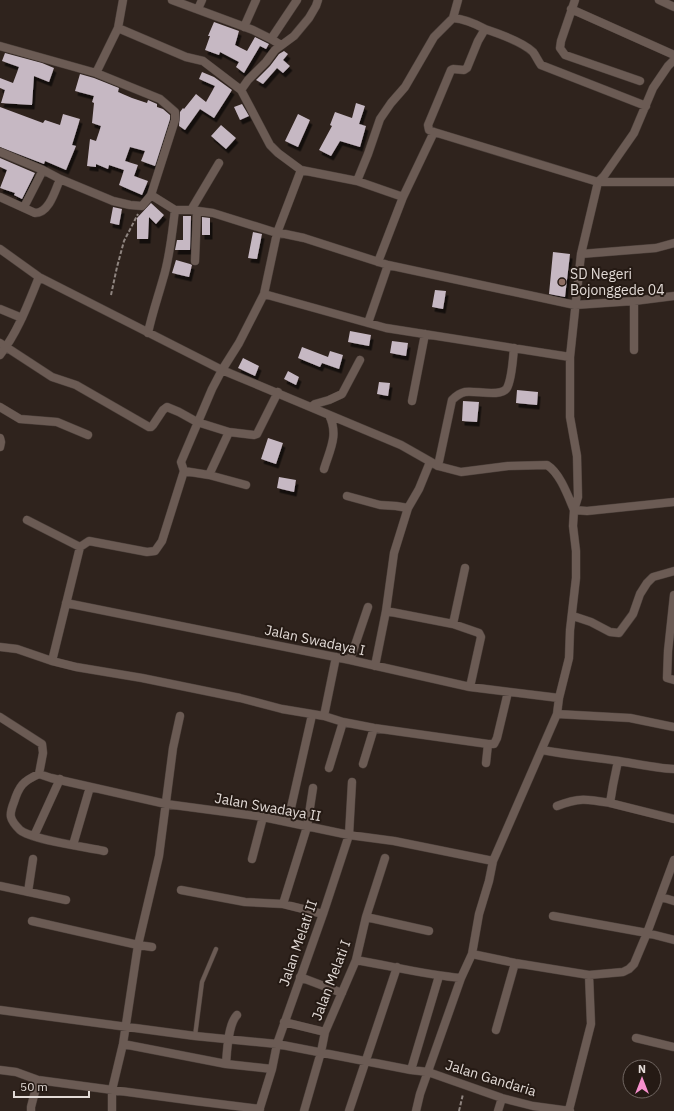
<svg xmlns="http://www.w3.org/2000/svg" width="674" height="1111" font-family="'IBM Plex Sans',sans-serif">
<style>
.building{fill:#c6b8c3;filter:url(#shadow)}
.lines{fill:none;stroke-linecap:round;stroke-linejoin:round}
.lane-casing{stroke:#4c403b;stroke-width:5}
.street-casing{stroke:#4c403b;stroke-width:9}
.path{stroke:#8f8580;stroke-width:2;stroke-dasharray:4 2;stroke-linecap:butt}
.lane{stroke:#6b5b54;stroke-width:4}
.street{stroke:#6b5b54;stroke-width:8}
.education-dot{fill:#8d6e63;stroke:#251a14;stroke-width:1.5}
.labels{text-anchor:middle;stroke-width:4;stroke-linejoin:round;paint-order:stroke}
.poi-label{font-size:14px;fill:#e2dad6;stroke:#251a14;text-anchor:start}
.street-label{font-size:14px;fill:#e2dad6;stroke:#251a14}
</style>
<defs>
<filter id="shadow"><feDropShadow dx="2.5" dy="4.5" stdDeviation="0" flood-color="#0009"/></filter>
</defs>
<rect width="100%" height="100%" fill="#2f231d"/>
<path class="building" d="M214,22L239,31L235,45L247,51L255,37L269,44L266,49L260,46L244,73L236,67L239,62L220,52L219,55L205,50L210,36H208Z
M284,51L288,54L283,60L290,66L283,73L277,68L263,84L256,80L270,66L279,54Z
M5,53L42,63L54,68L49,82L34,76L32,105L1,103L5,90L0,88V78L13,83L19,67L2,61Z
M202,72L214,77L232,90L214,118L200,109L185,130L179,126L180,112L183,108L184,109L196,94L206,102L215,86L199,79Z
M80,74L94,78L119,88L118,92L132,98L147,103L148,100L157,104V107L163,109L170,115V119L155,166L141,161L145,151L130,147L125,161L138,165L134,176L148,181L142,195L119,185L124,170L109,165L108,169L96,164V167L87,166L90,139L96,141L101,126L92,123L94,103L92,102L94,96L75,91Z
M356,103L365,106L359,124L366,126L360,147L340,141L331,156L319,150L332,126L330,125L335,112L352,118Z
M242,104L249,116L240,120L234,107Z
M0,107L43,123L45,120L60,125L63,114L80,119L72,145L76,146L66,170L45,161L44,164L0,147Z
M298,114L310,120L298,147L285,141Z
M221,125L236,138L226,149L211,136Z
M0,158L35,173L22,199L14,195L15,193L0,188L7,170L0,167Z
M151,203L164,215L156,224L149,217L148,239H137V218Z
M113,207L122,209L119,225L110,223Z
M183,216H191L190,250H175L177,240H183Z
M202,217L210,218V235H202Z
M253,232L262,234L257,259L248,258Z
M553,252L570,254L565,297L549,294Z
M176,260L190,264L192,265L189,277L172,273Z
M435,290L446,291L443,309L432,307Z
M350,331L371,335L369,346L348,342Z
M392,341L408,343L406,356L390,353Z
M302,347L328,357L330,351L343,355L339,369L322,363L320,367L298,358Z
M243,358L259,366L255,376L238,368Z
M288,371L299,377L296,385L284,379Z
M379,382L390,383L388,396L377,394Z
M517,390L538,392L537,405L516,403Z
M463,401L479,402L477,422L462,421Z
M268,438L283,443L276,464L261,459Z
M279,477L296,480L294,492L277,488Z"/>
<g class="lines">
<g class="lane-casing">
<path id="lane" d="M195,1036L202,982L216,949"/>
</g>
<g class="street-casing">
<path id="street" d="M172,0L253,30L271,39L281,45
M575,0L561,41L560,48L565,55L640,81
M659,0L674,7
M198,9L202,0
M571,9L674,55
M244,27L256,0
M118,28L186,57L203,61L241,90L270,145L278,153L301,170L357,181L403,197L378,262
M485,29C497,33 524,43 533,52C536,56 538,61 541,65L646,106
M271,39L297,0
M0,46L96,73L160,99L175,112V120L151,195L175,210H191L213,213L277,233L285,234L304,238L388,265L575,305L634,301L674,296
M96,73L118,28L123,0
M241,90L248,80L266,62L275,50L294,36L309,18L316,6L318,0
M434,132L598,182H674
M0,152L43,170L24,207
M43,170L60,179
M357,181L368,154L380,119L391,103L405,87L434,37L453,18L458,0
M0,197L35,213C49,213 55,191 60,179L113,201L130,205L142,206L151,195
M403,197L434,132L429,130L428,125L451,70L453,69L464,70L467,68L478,41L485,29C474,23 465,19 453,18
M191,210L219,163
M0,249L39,277L222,370L401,445L438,466L461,472L508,466L547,465C560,473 568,496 574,510
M581,254L656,248L674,243
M195,261L197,211
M264,294L386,328L570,357
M0,309L22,318
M368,323L388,265
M148,333C152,314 158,297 163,279C170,257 172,233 175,210
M0,343L52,377L76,385L149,427H151L153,425L163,410L167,407L179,412L197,422L229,432
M634,350V301
M0,355C18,332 28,304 39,277
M412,401L425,334
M0,407L20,419L57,422L88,435
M311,407L315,404L329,400L342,394L360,360
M0,438L1,442L0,447
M438,466L452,400C456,396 460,393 465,392C475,390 501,398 507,388C512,379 513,358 514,348
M324,469C330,449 339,435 329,415
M184,471L209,475L229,432L254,435L257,434L278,392
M209,475L246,485
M347,496L380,505L396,506L408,508
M574,510L587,511L674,502
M27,520L80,547
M674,595L668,651L667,678L674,680
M66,603L350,660L470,687L559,698
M386,611L453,624L479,633L481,637L470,687
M573,616L591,622L610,632L619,633L633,614L640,594L647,583L653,577L674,571
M453,624L465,568
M0,647L17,649L52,661L80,547L89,541L147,552L155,551L162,541L184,471L181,462L212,389L222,370L239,343L264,294L277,233L301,170
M350,660L368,607
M52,661L76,667L142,678L240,698L282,709L324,716L343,722L374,728L488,744H494L497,738L508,692
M375,666L386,611L394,553L408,508L419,489L430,462
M557,714L630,718L674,727
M324,716L336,657
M0,717L42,744L43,753L39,774
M542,750C568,755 594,757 619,761C637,764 655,768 674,769
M618,761L613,785L610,803L674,819
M486,763L488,744
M363,764L374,728
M329,768L343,722
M39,774L51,778L166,804L263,817L349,835L394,841L493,861
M39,774C23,781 19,786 14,802C12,807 10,813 11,817C12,822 17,827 20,830C32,840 86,847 104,851
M557,806C579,797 588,799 610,803
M288,821L312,715
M34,836L60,779
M73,845L90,787
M252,859L263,817
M0,886L66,900
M181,890L245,902L283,904L323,914
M28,892L33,859
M661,897L674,901
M283,904L307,827L313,788
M553,916L647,933L674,940
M366,917L429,931
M32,921L138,945L159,856L173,748L180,716
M472,954L479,914L489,881L493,861L557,714L559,698L569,658L570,630L576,578V551L573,526L574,510L578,497L577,456L570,417V357L581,254L598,182L604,176L634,133L653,88L668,66L674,60
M356,960C391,966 426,975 461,978
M300,977L342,993
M0,1010L195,1036L277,1044L411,1070L428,1072L502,1098L533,1106L570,1111
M284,1022L325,1032
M496,1030L515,963
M636,1038L674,1047
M123,1044L226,1064C227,1051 228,1024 237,1015
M226,1064L272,1069
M0,1070L16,1072L38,1080L195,1101L260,1109
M411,1070L439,976
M569,1110L591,1024L589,975
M31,1111V1107L38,1080
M112,1111V1090L123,1044L138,945L152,947
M259,1111L272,1069L277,1044L323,914L349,835L352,782
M304,1111L321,1052L325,1032L356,960L366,917L385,858
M349,1111L397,967
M416,1111L420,1094L461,978L472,954L515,963L589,975L623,972L629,969L634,964L647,933L674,860
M498,1111L502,1098"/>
</g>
<path class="path" d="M111,295L117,267L124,241L138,214
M459,1111L463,1094"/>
<use href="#lane" class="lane"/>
<use href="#street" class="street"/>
</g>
<circle class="education-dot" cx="562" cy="282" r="4"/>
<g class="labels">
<g class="poi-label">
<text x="570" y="279">SD Negeri<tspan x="570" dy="16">Bojonggede 04</tspan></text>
</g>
<g class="street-label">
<text transform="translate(315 640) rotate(12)" y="5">Jalan Swadaya I</text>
<text transform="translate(268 807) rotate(10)" y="5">Jalan Swadaya II</text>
<text transform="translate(298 943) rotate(-71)" y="5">Jalan Melati II</text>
<text transform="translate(331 980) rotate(-69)" y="5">Jalan Melati I</text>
<text transform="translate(491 1078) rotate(17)" y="5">Jalan Gandaria</text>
</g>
</g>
<g transform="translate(642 1079)"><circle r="19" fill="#251a14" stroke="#716762"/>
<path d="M0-3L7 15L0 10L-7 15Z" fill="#f790cd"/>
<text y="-6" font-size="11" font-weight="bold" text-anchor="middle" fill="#e2dad6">N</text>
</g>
<path d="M14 1091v6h75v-6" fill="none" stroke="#e2dad6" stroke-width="2"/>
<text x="20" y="1091" font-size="12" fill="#e2dad6" stroke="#251a14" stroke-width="3" paint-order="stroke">50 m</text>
</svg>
